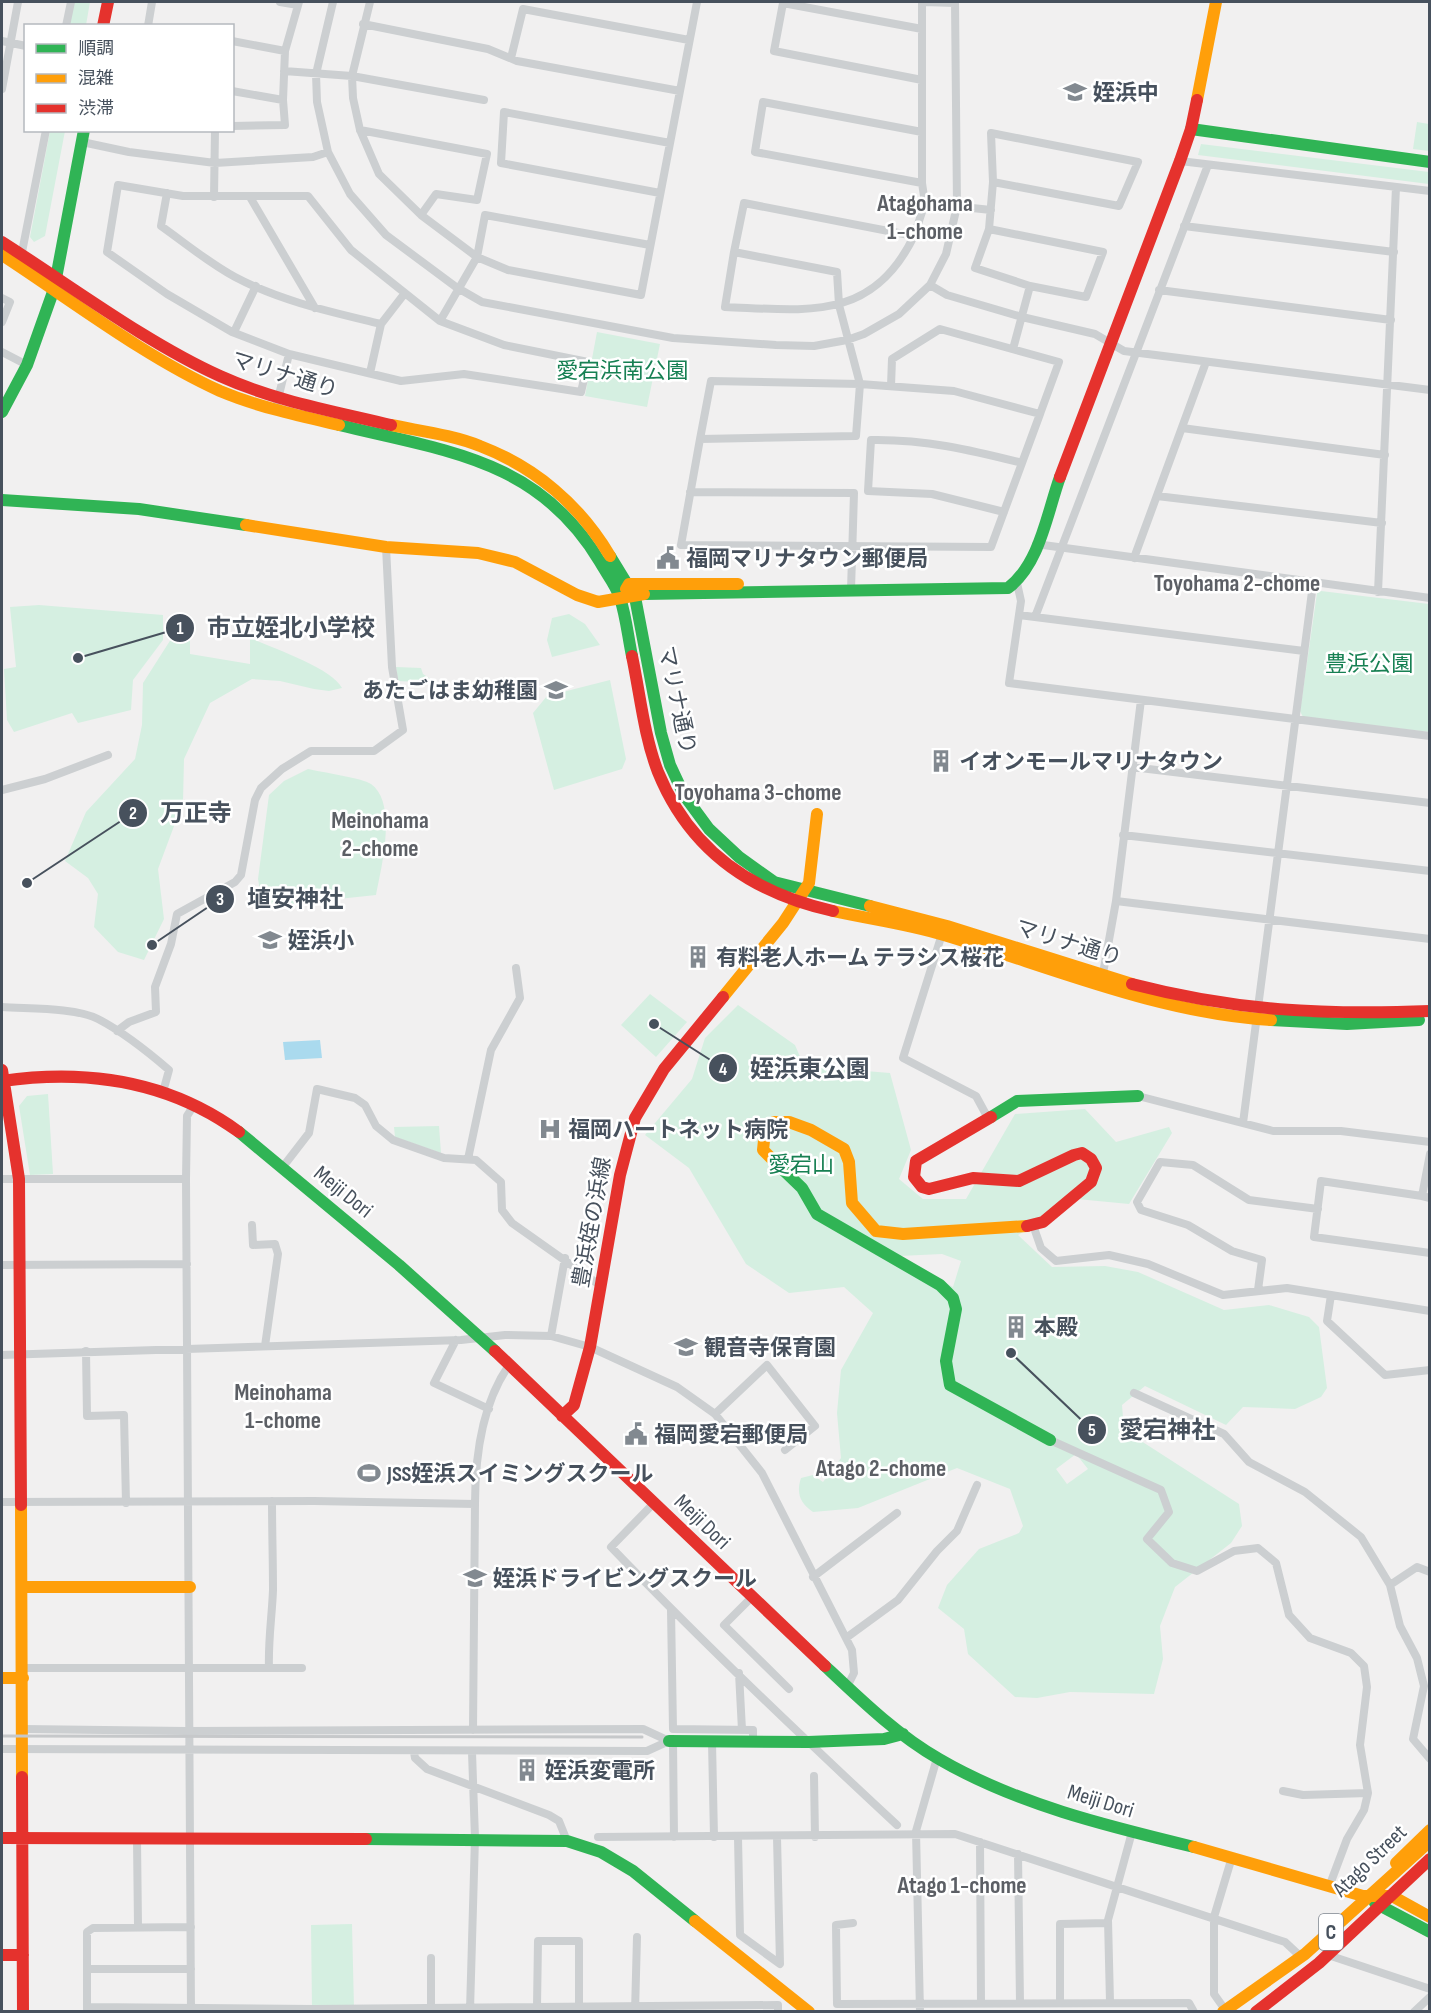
<svg xmlns="http://www.w3.org/2000/svg" width="1431" height="2013" font-family="'Sofia Sans Condensed','Noto Sans JP',sans-serif">
<style>
.green{fill:#d5efe1;fill-rule:evenodd}
.water{fill:#aadaee}
.lines{fill:none;stroke-linecap:round;stroke-linejoin:round}
.street{stroke:#cccfd1;stroke-width:8}
.fast{stroke:#30b455;stroke-width:12}
.slow{stroke:#ff9f0a;stroke-width:12}
.jam{stroke:#e5322d;stroke-width:12}
.rail{stroke:#c6c8ca;stroke-width:3}
.labels{text-anchor:middle;stroke-width:5;stroke-linejoin:round;paint-order:stroke}
.shield{fill:#fff;stroke:#7e858e;stroke-width:1.5}
.shield-label{font-size:21px;font-weight:bold;fill:#47515d}
.poi-label{font-size:22px;font-weight:bold;fill:#47515d;stroke:#fff;text-anchor:start}
.park-label{font-size:22px;fill:#178053;stroke:#fff}
.street-label{font-size:22px;fill:#47515d;stroke:#fff}
.neighbourhood-label{font-size:24px;font-weight:bold;fill:#5c5f65;stroke:#fff}
.leader{fill:none;stroke:#47515d;stroke-width:2}
.callout-dot{fill:#47515d;stroke:#fff;stroke-width:2}
.mark-label{font-size:18px;text-anchor:middle;font-weight:bold;fill:#fff}
.callout-label{font-size:24px;text-anchor:middle;font-weight:bold;fill:#47515d;stroke:#fff;stroke-width:5;stroke-linejoin:round;paint-order:stroke}
</style>
<rect width="100%" height="100%" fill="#f1f0f0"/>
<path class="green" d="M74,2H90L86,25L69,26Z
M1417,122L1429,124V151L1413,149Z
M50,131H65L45,236L34,242L30,237Z
M1201,144L1429,172V184L1198,155Z
M597,332L660,344L647,407L585,396Z
M1321,591L1429,604V732L1303,717L1300,711L1317,593Z
M39,605L163,615V640L133,680L131,710L78,723L72,713L14,732L7,720L4,669L16,667L10,607Z
M569,614L585,624L600,645L552,657L547,640L552,618Z
M176,622L190,625V654L250,664V638C273,648 332,668 342,688L329,691L314,689L280,681L252,679L210,703L184,759L183,802L158,869L164,919L144,960L118,952L94,927L98,894L88,878L65,861L86,812L135,759L142,725L143,683L173,636Z
M396,667L421,668L423,674L437,683L398,681Z
M610,680L626,759L622,769L554,790L533,713L547,696Z
M308,769C320,772 363,778 371,784C398,803 381,869 376,895L263,907L258,879L269,795L284,781Z
M650,994L687,1022L656,1057L621,1025Z
M738,1005L795,1045L804,1066L890,1073L911,1150L899,1179L923,1199H966L1015,1114L1085,1109L1116,1142L1169,1127L1172,1133L1129,1204L1077,1199L1018,1235L1052,1267L1105,1266L1138,1272L1224,1310L1269,1305L1309,1317L1319,1327L1327,1388L1321,1397L1295,1409L1243,1407L1226,1425L1145,1386L1122,1405L1124,1430L1239,1504L1242,1526L1231,1543L1175,1587L1160,1626L1163,1659L1154,1694L1070,1692L1037,1698L1015,1697L968,1654L964,1629L938,1608L947,1585L979,1549L1019,1533L1023,1526L1010,1489L957,1468L858,1508L813,1512C800,1503 796,1493 801,1478L813,1475L823,1482L841,1458L837,1413L841,1370L873,1313L844,1287L789,1293L746,1264L689,1168L645,1135L692,1079L705,1038ZM942,1254L961,1261L953,1287L899,1256ZM1076,1454L1088,1469L1067,1484L1056,1469Z
M48,1094L53,1174L30,1175L19,1106L27,1096Z
M439,1126L441,1153L395,1137L394,1127Z
M352,1924L354,2008L312,2009L311,1925Z"/>
<path class="water" d="M320,1040L322,1058L285,1060L283,1042Z"/>
<g class="lines">
<path class="street" d="M280,2L298,5
M333,2L316,74L317,102L328,152L350,194L386,235L456,287L482,302L673,338L776,345L814,346L847,340L864,334L899,314L930,285L946,254L957,206L955,2
M370,2L352,76L353,98L360,130L379,174L421,215L477,257L508,270L641,295L697,2
M924,2L955,3
M363,24L488,49L517,61L680,91
M66,26L71,2
M148,26L152,2
M922,29V80
M2,41L26,46
M232,41L285,51
M511,58L523,9L689,40
M284,71L352,76L484,100
M2,89L18,2
M232,91L283,100L285,125L232,126
M283,100L285,51L299,2
M360,130L487,154L477,200L436,194L421,215
M922,132V183
M82,142L129,152L215,163L313,157L328,152
M1180,161L1430,191
M993,182L1119,206L1138,162L991,133L993,182L989,229L1103,252L1086,297L1030,286L1013,349
M118,185L183,196H308L351,250L440,321L504,345L588,362L581,392L464,374L401,381L289,354L232,332L167,294L107,252Z
M167,193L161,226C185,243 209,263 235,277C280,301 331,312 381,324L405,293
M660,193L501,163L504,112L670,143
M214,197L215,130
M250,197L315,308
M925,203L991,210
M1184,226L1394,252
M989,229L975,268L1030,286
M22,252L46,130
M734,252L725,307C807,310 872,322 914,236
M930,285L947,295L1022,317L1095,334L1124,351L1430,390
M1159,290L1391,320
M2,298L10,302L2,322
M440,321L477,257L485,215L650,245
M234,332L256,286
M2,352L27,365
M370,373L381,324
M891,386L892,359L940,329L1059,362L1040,414L954,391L860,384L711,381L700,439L856,436L860,384L839,305L837,272L734,252L744,203L914,236L925,203L922,183L755,152L763,102L922,132V80L774,51L783,3L922,29V2
M277,403L289,354
M1182,428L1385,455
M700,439L681,545L991,547L1040,414
M690,492L854,493L851,590
M1157,496L1382,523
M1004,512L932,494L868,491L871,440C924,439 971,450 1022,463
M1036,544L1430,598
M1134,558L1206,362
M1017,583L1021,601L1009,683L1430,736
M1378,592L1396,187
M1019,615L1304,651
M1035,617L1208,165
M1132,767L1430,803
M2,790L45,779L108,755
M1123,835L1430,871
M1116,901L1430,939
M942,934L903,1058L976,1096L989,1120
M1102,979L1116,901L1141,700
M2,1007C28,1009 74,1007 98,1019C123,1032 147,1051 169,1070L163,1092
M117,1031L129,1022L156,1012L155,987L171,944L177,914L235,882L241,875L255,800L261,788L282,769L311,751H374L403,730L392,667L386,547
M1138,1096L1273,1131H1341L1430,1142
M1243,1123L1313,584
M1430,1154L1422,1196L1430,1198
M468,1159L491,1050L520,998L516,968
M282,1168L309,1133L317,1089L355,1098L365,1105L376,1126L393,1140L444,1158L476,1160L501,1182L502,1210L512,1223L601,1286
M2,1179H186
M1422,1196L1321,1181L1314,1237L1430,1253
M252,1225L253,1245L275,1244L278,1254L265,1346
M1033,1225L1041,1248L1056,1261L1109,1255L1148,1264L1223,1295L1287,1288L1331,1295
M2,1265L187,1264
M1258,1290L1262,1260L1232,1251L1188,1225L1141,1210L1137,1202L1160,1162L1193,1165L1249,1200L1318,1209
M1430,1311L1331,1295L1327,1321L1385,1375L1430,1370
M551,1336L565,1258
M456,1340L434,1383L489,1409
M86,1351L87,1416L124,1415L126,1503
M2,1355L461,1340L505,1335L551,1336L590,1347L677,1387L715,1414L762,1473L852,1650L854,1673L847,1687
M1134,1393L1224,1434L1249,1462L1305,1492L1361,1537L1390,1585L1400,1626L1417,1658L1424,1686L1413,1739L1430,1759
M715,1414L767,1365L815,1426L785,1450
M1050,1440L1161,1490L1169,1512L1147,1539L1172,1563L1197,1571L1234,1551L1258,1548L1276,1563L1289,1615L1310,1638L1351,1653L1364,1666L1367,1687L1360,1745L1368,1793L1364,1810L1347,1839L1329,1887
M2,1502L314,1501L475,1504C475,1457 481,1405 509,1365
M654,1503L611,1547C703,1643 800,1735 897,1825
M813,1577L897,1513
M1390,1585L1417,1567L1430,1572
M752,1597L724,1625L789,1689
M671,1610L673,1729L753,1730V1742
M846,1638L898,1600L937,1551L957,1531L977,1485
M23,1668H302
M269,1668C268,1641 272,1616 273,1590C273,1560 272,1531 272,1501
M739,1673L742,1730
M23,1729L186,1731L643,1729L669,1741
M473,1730L475,1504
M673,1741L674,1837
M712,1742L714,1837
M2,1749L647,1751L669,1741
M414,1752L415,1758L427,1769L549,1815L559,1821L567,1841
M814,1776L815,1837
M1283,1791L1303,1795L1368,1793
M598,1837L955,1834L1285,1942L1300,1956
M738,1837L740,1935L780,1964L777,1837
M137,1840L138,1926
M980,1842L981,2003
M1018,1854L1020,2003
M853,1923L836,1925L837,2004L1189,2003L1194,2012
M1328,1955L1430,1989
M431,1958V2007
M87,1969H191
M1110,2002L1108,1920L1132,1832
M1060,2003V1924L1108,1923
M537,2006L538,1941H579V2005
M87,2007L315,2009L778,2005V2012
M470,2010L475,1838L472,1752
M1226,2011L1214,1994V1917L1232,1857
M87,2012V1932L93,1928L191,1927
M191,2012L186,1179L187,1116L194,1105
M635,2012L637,1937
M920,2012L916,1831L937,1758
M1414,2012L1430,1997"/>
<path class="fast" d="M1191,129L1430,162
M2,412L27,365L54,289L84,130
M339,425C445,451 539,459 600,562C606,573 616,585 620,598C626,616 628,637 632,656
M2,500L139,509L246,525
M610,556L635,597L661,733L670,765L684,795L709,829L739,857L774,882L870,906
M644,594L1008,588C1040,564 1047,513 1060,477
M1271,1020L1347,1024L1419,1020
M991,1117L1017,1101L1138,1096
M239,1132L399,1265L495,1351
M775,1162L802,1188L817,1214L940,1285L953,1298L956,1309L946,1361L950,1385L1050,1440
M825,1666C860,1699 897,1735 939,1759C1016,1804 1107,1826 1194,1847
M669,1741L808,1742L884,1739L903,1734
M366,1839L567,1841L601,1852L633,1871L695,1921
M1375,1903L1430,1932"/>
<path class="slow" d="M1197,100L1216,2
M2,255C71,300 145,357 220,391C258,407 300,416 339,425
M391,425C420,431 453,435 480,446C535,467 580,505 610,556
M246,525L386,547L478,553L515,562L577,595L598,602L644,594
M626,589L629,584H738
M870,906L947,926L1132,984
M833,911C870,919 908,924 944,935C1051,967 1158,1013 1271,1020
M723,997L783,923L809,883L817,814
M775,1162L763,1150L765,1131L774,1122H789L811,1130L844,1149L849,1162L852,1203L876,1231L903,1234L1027,1226
M21,1505L22,1777
M23,1587H190
M2,1678H23
M1194,1847L1363,1896H1392L1430,1917
M1396,1863L1430,1830
M695,1921L809,2012
M1223,2012L1305,1954L1430,1841"/>
<path class="jam" d="M103,26L108,2
M2,242C71,286 147,343 220,376C275,401 333,411 391,425
M1060,477L1180,161L1191,129L1197,100
M632,656C640,694 644,736 658,772C690,851 752,893 833,911
M1132,984C1236,1011 1323,1015 1430,1011
M2,1070L19,1179L21,1505
M2,1081C86,1069 169,1081 239,1132
M991,1117L916,1161L914,1177L922,1187L929,1189L973,1178L1019,1181L1074,1155L1082,1153L1091,1159L1096,1168L1091,1182L1043,1222L1027,1226
M495,1351L825,1666
M562,1416L574,1405L590,1347L620,1175L635,1118L664,1069L723,997
M22,1777L23,2012
M2,1838L366,1839
M2,1955H23
M1256,2012L1319,1963L1430,1859"/>
<path class="rail" d="M2,1736L642,1737"/>
</g>
<defs>
<g id="school-bare" transform="scale(1.8)"><path d="M0-5L7-2L0 1L-7-2ZM-4 1L0 2.5L4 1V4Q0 6-4 4Z" fill="#828990" stroke="#fff" stroke-width="2.5" paint-order="stroke"/></g>
<g id="civic-bare" transform="scale(1.8)"><path d="M-.6-6.5H3V-4.5H.6V-3L4-1V1h2V6H-6V1h2V-1L-.6-3ZM-1.2 2.5V6h2.4V2.5Z" fill="#828990" stroke="#fff" stroke-width="2.5" paint-order="stroke"/></g>
<g id="building-bare" transform="scale(1.8)"><path d="M-4-6H4V6H1V3H-1V6H-4ZM-2.5-4.3h1.7v1.8h-1.7ZM.8-4.3h1.7v1.8H.8ZM-2.5-1h1.7V.8h-1.7ZM.8-1h1.7V.8H.8Z" fill="#828990" stroke="#fff" stroke-width="2.5" paint-order="stroke"/></g>
<g id="hospital-bare" transform="scale(1.8)"><path d="M-5-5h3v3.5h4V-5h3V5h-3V1.5h-4V5h-3Z" fill="#828990" stroke="#fff" stroke-width="2.5" paint-order="stroke"/></g>
<g id="stadium-bare" transform="scale(1.8)"><path d="M0-5a6.5 5 0 1 0 0 10a6.5 5 0 1 0 0-10ZM-3.5-1.8h7v3.6h-7Z" fill="#828990" stroke="#fff" stroke-width="2.5" paint-order="stroke"/></g>
</defs>
<g fill-rule="evenodd">
<use href="#school-bare" x="1075" y="92"/>
<use href="#civic-bare" x="668" y="558"/>
<use href="#school-bare" x="556" y="690"/>
<use href="#building-bare" x="941" y="761"/>
<use href="#school-bare" x="270" y="940"/>
<use href="#building-bare" x="698" y="957"/>
<use href="#hospital-bare" x="550" y="1129"/>
<use href="#building-bare" x="1016" y="1327"/>
<use href="#school-bare" x="686" y="1347"/>
<use href="#civic-bare" x="636" y="1434"/>
<use href="#stadium-bare" x="369" y="1473"/>
<use href="#school-bare" x="475" y="1578"/>
<use href="#building-bare" x="527" y="1770"/>
</g>
<g class="labels">
<rect class="shield" x="1319" y="1914" width="24" height="36" rx="4.5"/>
<g class="shield-label">
<text x="1331" y="1939">C</text>
</g>
<g class="poi-label">
<text x="1093" y="100">姪浜中</text>
<text x="686" y="566">福岡マリナタウン郵便局</text>
<text x="538" y="698" text-anchor="end">あたごはま幼稚園</text>
<text x="959" y="769">イオンモールマリナタウン</text>
<text x="288" y="948">姪浜小</text>
<text x="716" y="965">有料老人ホーム テラシス桜花</text>
<text x="568" y="1137">福岡ハートネット病院</text>
<text x="1034" y="1335">本殿</text>
<text x="704" y="1355">観音寺保育園</text>
<text x="654" y="1442">福岡愛宕郵便局</text>
<text x="387" y="1481">JSS姪浜スイミングスクール</text>
<text x="493" y="1586">姪浜ドライビングスクール</text>
<text x="545" y="1778">姪浜変電所</text>
</g>
<g class="park-label">
<text x="622" y="378">愛宕浜南公園</text>
<text x="1369" y="671">豊浜公園</text>
<text x="801" y="1172">愛宕山</text>
</g>
<g class="street-label">
<text transform="translate(285 374) rotate(17)" y="8">マリナ通り</text>
<text transform="translate(678 700) rotate(78)" y="8">マリナ通り</text>
<text transform="translate(1069 942) rotate(17)" y="8">マリナ通り</text>
<text transform="translate(344 1191) rotate(39)" y="8">Meiji Dori</text>
<text transform="translate(591 1222) rotate(-80)" y="8">豊浜姪の浜線</text>
<text transform="translate(703 1521) rotate(44)" y="8">Meiji Dori</text>
<text transform="translate(1101 1800) rotate(17)" y="8">Meiji Dori</text>
<text transform="translate(1369 1860) rotate(-44)" y="8">Atago Street</text>
</g>
<g class="neighbourhood-label">
<text x="925" y="211">Atagohama<tspan x="925" dy="28">1-chome</tspan></text>
<text x="1237" y="591">Toyohama 2-chome</text>
<text x="758" y="800">Toyohama 3-chome</text>
<text x="380" y="828">Meinohama<tspan x="380" dy="28">2-chome</tspan></text>
<text x="283" y="1400">Meinohama<tspan x="283" dy="28">1-chome</tspan></text>
<text x="881" y="1476">Atago 2-chome</text>
<text x="962" y="1893">Atago 1-chome</text>
</g>
</g>
<path class="leader" d="M78 658L180 628M27 883L133 813M152 945L220 899M654 1024L723 1068M1011 1353L1092 1430"/>
<g class="callout-dot">
<circle cx="78" cy="658" r="6"/>
<circle cx="27" cy="883" r="6"/>
<circle cx="152" cy="945" r="6"/>
<circle cx="654" cy="1024" r="6"/>
<circle cx="1011" cy="1353" r="6"/>
<circle cx="180" cy="628" r="15"/>
<circle cx="133" cy="813" r="15"/>
<circle cx="220" cy="899" r="15"/>
<circle cx="723" cy="1068" r="15"/>
<circle cx="1092" cy="1430" r="15"/>
</g>
<g class="mark-label">
<text x="180" y="634">1</text>
<text x="133" y="819">2</text>
<text x="220" y="905">3</text>
<text x="723" y="1075">4</text>
<text x="1092" y="1436">5</text>
</g>
<g class="callout-label">
<text x="291" y="636">市立姪北小学校</text>
<text x="196" y="821">万正寺</text>
<text x="295" y="907">埴安神社</text>
<text x="810" y="1077">姪浜東公園</text>
<text x="1167" y="1438">愛宕神社</text>
</g>
<rect width="1431" height="2013" fill="none" stroke="#47515d" stroke-width="6"/>
<rect x="24" y="24" width="210" height="108" fill="#ffffff" stroke="#b5b9be" stroke-width="1.5"/>
<rect x="36" y="44" width="30" height="9" fill="#30b455" stroke="#b5b9be" stroke-width="1.5"/>
<text x="78" y="54" font-size="18" fill="#47515d">順調</text>
<rect x="36" y="74" width="30" height="9" fill="#ff9f0a" stroke="#b5b9be" stroke-width="1.5"/>
<text x="78" y="84" font-size="18" fill="#47515d">混雑</text>
<rect x="36" y="104" width="30" height="9" fill="#e5322d" stroke="#b5b9be" stroke-width="1.5"/>
<text x="78" y="114" font-size="18" fill="#47515d">渋滞</text>
</svg>
